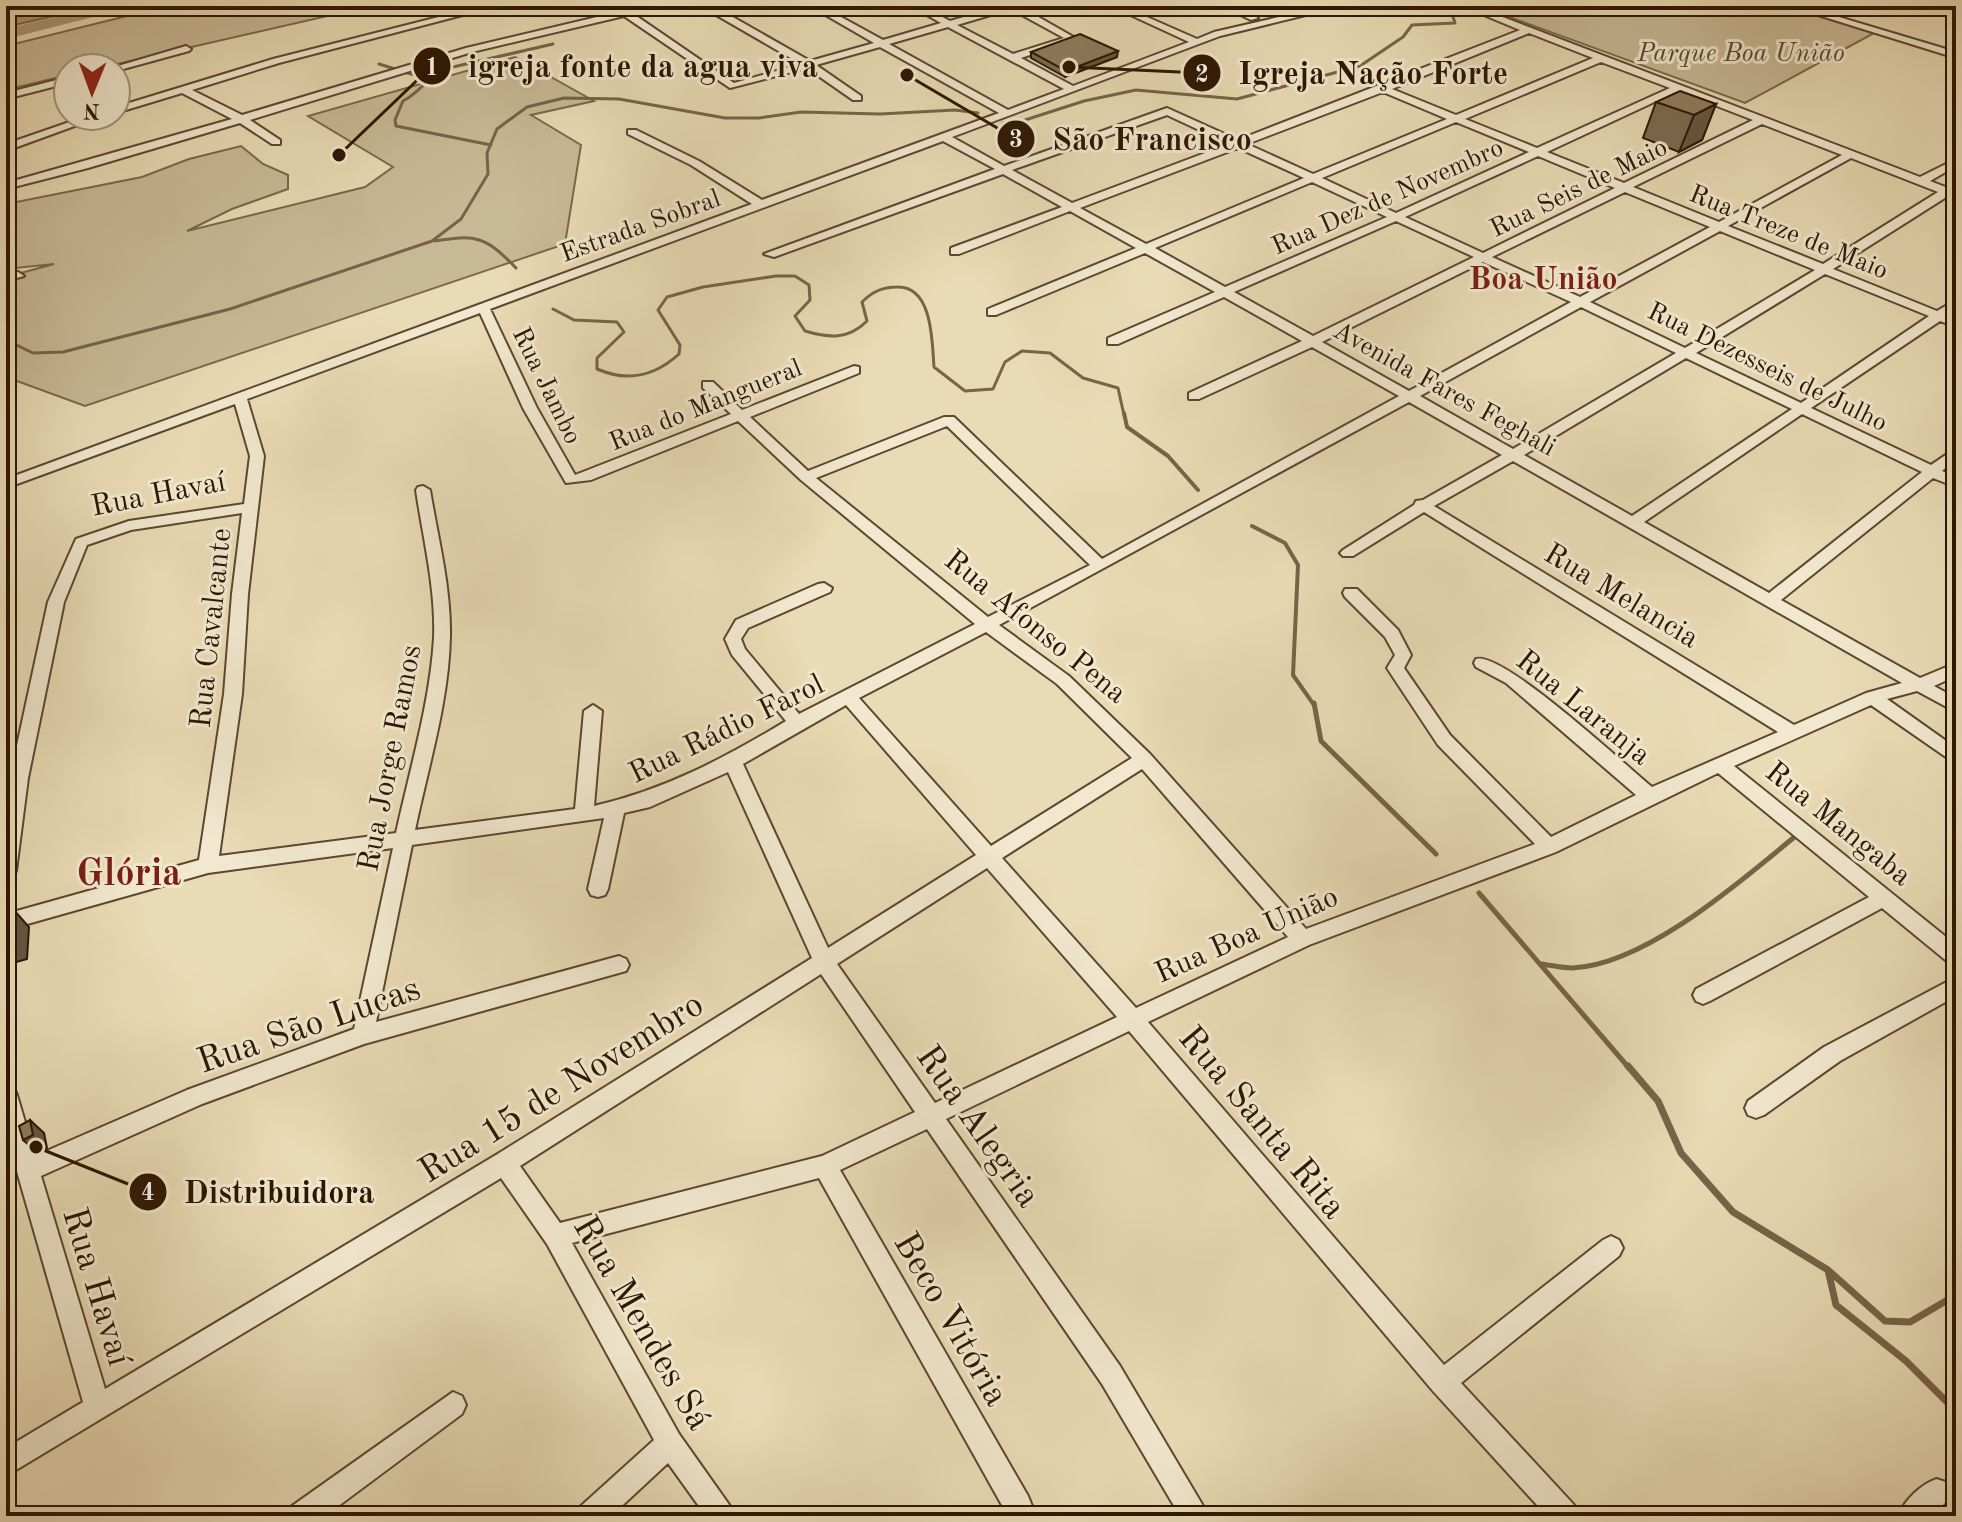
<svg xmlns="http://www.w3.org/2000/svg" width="1962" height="1522" font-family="'Old Standard TT',serif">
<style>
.green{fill:#c9ba97;stroke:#7b684d;stroke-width:2}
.water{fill:#a99878;stroke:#776449;stroke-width:2}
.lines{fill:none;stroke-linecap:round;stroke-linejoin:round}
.stream-far3{stroke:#776449;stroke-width:3}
.stream-far2{stroke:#776449;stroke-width:4}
.stream-far1{stroke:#776449;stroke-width:5}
.stream{stroke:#776449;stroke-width:7}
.river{fill:#a99878;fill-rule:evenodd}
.minor-casing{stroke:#5c4730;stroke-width:4}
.minor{fill:#f1e8cf;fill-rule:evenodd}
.wall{fill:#7b6b53;stroke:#2d1603;stroke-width:2}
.shaded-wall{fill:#645743;stroke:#2d1603;stroke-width:2}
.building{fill:#8f7c60;stroke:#2d1603;stroke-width:2}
.labels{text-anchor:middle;stroke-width:6;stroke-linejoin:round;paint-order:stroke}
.far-park-label{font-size:26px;font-style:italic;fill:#5c472f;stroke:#f1e8cf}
.far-street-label{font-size:26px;fill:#2d1603;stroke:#f1e8cf}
.street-label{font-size:30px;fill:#2d1603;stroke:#f1e8cf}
.far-district-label{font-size:32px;font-weight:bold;fill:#7a1f14;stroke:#f1e8cf}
.near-street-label{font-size:36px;fill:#2d1603;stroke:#f1e8cf}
.district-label{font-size:38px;font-weight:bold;fill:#7a1f14;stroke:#f1e8cf}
.leader{fill:none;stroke:#2d1603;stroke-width:3}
.callout-dot{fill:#2d1603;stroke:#f1e8cf;stroke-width:3}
.mark-label{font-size:24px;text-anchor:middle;font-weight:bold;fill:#fff}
.callout-label{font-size:32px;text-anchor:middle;font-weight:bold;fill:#2d1603;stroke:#f1e8cf;stroke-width:6;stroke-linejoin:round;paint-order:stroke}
</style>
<rect width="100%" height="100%" fill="#e9dbb5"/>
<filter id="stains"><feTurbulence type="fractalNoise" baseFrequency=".0025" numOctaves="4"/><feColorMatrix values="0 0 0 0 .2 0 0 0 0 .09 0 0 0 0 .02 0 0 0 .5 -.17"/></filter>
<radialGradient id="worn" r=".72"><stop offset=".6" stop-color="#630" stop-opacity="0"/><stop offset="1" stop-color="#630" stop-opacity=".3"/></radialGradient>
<path class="green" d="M167,6H371L100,68H68V75L6,90V46Z
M1499,6H1785L1876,32L1745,103L1485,8Z
M515,57L594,101L531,115L581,145L565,244L85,406L6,377V277L54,264L6,269V204L142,177L189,159L241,146L263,164L288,175V189L232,209L187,231L365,187L393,167L308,116Z"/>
<path class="water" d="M6,6H98L6,27Z"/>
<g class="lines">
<path class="stream-far3" d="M630,11L639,6
M1452,14L1466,9
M379,64L427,79
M1003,123L1022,121L1084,101L1136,90L1237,99L1360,66L1403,37L1412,25L1455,23L1452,14L1436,6
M491,145L396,126L395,120L403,101C419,93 426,80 440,70L553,44
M435,241C477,234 486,237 516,268
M553,309L574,320L617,322L624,332L597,358V369C627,382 655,376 679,354L680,345L658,310L667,297L703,287L776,276H795L809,285L810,300L795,316L805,331C829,338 848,340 867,321L862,302C872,292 882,287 897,287C933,286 932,342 934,367L965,391L993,389L1005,362L1022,351L1050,353L1083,378L1118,388L1124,415
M6,340L33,353L63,352L230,309L432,241L461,219L488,174L487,153L497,129L527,107L564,98L619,99L725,118H759L801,112L880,114L955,110L978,113"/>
<path class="stream-far2" d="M1124,413L1127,427L1168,456L1198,490
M1252,526L1285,543L1298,565L1293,675L1314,705"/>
<path class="stream-far1" d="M1314,703L1321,741L1436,854
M1479,893L1629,1068
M1541,964C1551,965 1562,968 1572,968C1646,965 1742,880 1798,834"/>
<path class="stream" d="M1628,1066L1658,1101L1681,1153L1733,1212L1828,1270L1836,1305L1906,1361L1956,1411
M1828,1270L1885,1321L1910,1322L1956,1295"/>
<path class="river" d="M100,6H127L125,9L6,39V29Z"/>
<g class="minor-casing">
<path id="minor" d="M482,6H497L279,63L192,90L242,115L466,48L618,12L612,6H620L629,11L734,83L801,64L711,12V8H717L810,61L874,43L810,6H821L883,40L941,23L911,6H922L950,21L1002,6H1019L1077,39L1021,58L1073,86L1189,42L1111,6H1122L1197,39L1214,32L1327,6H1343L1220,36L952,137L1004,166L1167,108L1238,140L1520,30L1462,6H1474L1920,177L1956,159V166L1930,181L1956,191V197L1948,196L1833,269L1937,311L1956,300V310L1948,315L1956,318V327L1940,321L1811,408L1931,465L1956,448V459L1942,471L1956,477V487L1933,478L1781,600L1920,678L1956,663V676L1934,686L1956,698V712L1917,691L1887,699L1956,748V764L1871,705L1734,766L1956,945V966L1949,963L1882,908L1710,1001L1703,1004L1696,1001L1693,995L1696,989L1869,897L1718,773L1556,852L1309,945L1148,1022L1444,1365L1603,1240L1611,1236L1619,1240L1623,1248L1619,1256L1461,1383L1575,1506L1579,1516H1547L1433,1391L1129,1031L946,1119L1120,1366L1209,1516H1180L1102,1384L927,1129L840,1170L1028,1496L1032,1506L1027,1516H1008L819,1178L572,1243L679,1434L737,1516H706L668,1463L611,1516H577L581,1506L654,1440L547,1244L501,1178L6,1476V1448L83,1402L6,1133V1085L14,1088L17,1095L35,1156L187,1090L354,1029L393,848L208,873L6,930V914L199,860L224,694L232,594L242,513L131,530L87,545L64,602L28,778L16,871L13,876L6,879V805L10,778L48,602L76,539L129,521L244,504L250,456L235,404L6,488V479L752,204L691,165L628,134V130H636L699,161L762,200L999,113L880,47L816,65L861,96V100H853L807,68L730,88L624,16L472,52L250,120L280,140V144H272L240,123L88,168L6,189V183L232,119L182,93L116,113V107L273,59ZM1011,9L1064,38L1013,54L957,25ZM948,27L1064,89L1008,110L889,44ZM1529,33L1593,58L1456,115L1392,89ZM1601,62L1670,88L1537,148L1465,119ZM1678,91L1753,120L1624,183L1547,152ZM1383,92L1447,119L1313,174L1247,144ZM1167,115L1229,144L1072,203L1012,170ZM1456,122L1529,152L1396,213L1322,178ZM1762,124L1842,155L1719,222L1633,187ZM943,141L995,169L764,254L774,257L1003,174L1062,207L951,248V254H959L1070,211L1136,248L988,309V315H996L1145,253L1215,292L1108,338V344H1118L1224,297L1302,341L1189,393V399H1199L1312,347L1399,396L1102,559L954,417H944L808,471L750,417L859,373V367L854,366L742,410L713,382H703V388L731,414L575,475L537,408L490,309ZM1238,148L1304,178L1146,244L1080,208ZM1538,156L1615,188L1483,253L1405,217ZM1851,158L1938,192L1823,264L1728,226ZM1312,182L1387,217L1225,287L1155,248ZM1625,192L1710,227L1580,297L1492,257ZM1396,221L1474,257L1313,336L1234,292ZM1720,231L1815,270L1685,348L1590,302ZM1483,262L1571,302L1409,391L1322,342ZM1825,274L1929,316L1801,403L1696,353ZM1581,307L1676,353L1513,449L1420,396ZM480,313L523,408L566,483L591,480L738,421L801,480L975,624L799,714L745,649L741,639L748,628L830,592L832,588L824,583L818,584L736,620L725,639L732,655L786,721C725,758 664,790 594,806L602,711L593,705L584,711L575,809L415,830C428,767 449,701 450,636C451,588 438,538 430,490L423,486L418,487L416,490C423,538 436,589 434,638C430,703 410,769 396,833L219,856L242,694L248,594L264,456L247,399ZM1686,358L1792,409L1632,516L1524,455ZM1409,402L1502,455L1423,500L1416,501L1414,505L1343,550L1340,553L1343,556H1353L1424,512L1778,732L1652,787C1625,765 1503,651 1476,659L1474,663L1476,667L1506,683L1636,795L1551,837L1450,735L1404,668L1411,655L1398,630L1357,589H1345L1343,593L1345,597L1385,637L1395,655L1387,668L1438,745L1535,844L1306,929L1150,754L1069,676L999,625ZM1802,414L1922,472L1769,593L1644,522ZM947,426L1090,565L988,617L816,478ZM1513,461L1902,683L1866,693L1794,725L1434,506ZM986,632L1057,684L1132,758L991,846L859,698ZM846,705L976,855L828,948L743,764ZM1142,769L1288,937L1136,1008L1002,858ZM728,772L812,958L496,1155L105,1389L41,1176L202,1104L364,1044L626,971L629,965L626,959L619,956L376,1022L412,845L604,818L588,889L591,895L598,897L605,895L608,889L624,813L650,807ZM987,868L1117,1017L935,1103L837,964ZM821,974L915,1112L822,1156L560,1223L520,1166Z
M1222,6H1234L1258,18L1251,20Z
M1789,6H1802L1956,52V58Z
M186,46L191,49L189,51L116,71V68H111Z
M68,77V83L6,99V93Z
M87,116H102L6,151V144Z
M6,273L18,272L24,276L6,281Z
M1956,977V996L1840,1061L1764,1115L1756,1118L1748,1115L1745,1108L1748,1101L1824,1047Z
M453,1392L462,1396L466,1405L462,1414L325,1516H288L292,1506Z
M1936,1479L1946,1482L1949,1492L1946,1502L1931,1516H1898C1905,1500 1920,1485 1936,1479Z"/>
</g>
<use href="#minor" class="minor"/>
</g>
<path class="wall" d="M1031,52L1117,57L1065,77L1031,58Z
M1656,102L1716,104L1702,140L1679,152L1643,138Z"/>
<path class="shaded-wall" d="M1118,51L1117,57L1065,77L1066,71Z
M1716,104L1702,140L1679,152L1694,115Z
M6,901L29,927L27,959L6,965Z
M30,1120L44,1133L47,1148L37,1152L23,1140Z"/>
<path class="building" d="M1080,34L1118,51L1066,71L1031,52Z
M1680,91L1716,104L1694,115L1656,102Z
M30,1120L33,1135L23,1140L19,1126Z"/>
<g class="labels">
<g class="far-park-label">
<text x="1741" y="61">Parque Boa União</text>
</g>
<g class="far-street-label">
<text transform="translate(1578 187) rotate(-26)" y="9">Rua Seis de Maio</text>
<text transform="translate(1387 196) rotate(-24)" y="9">Rua Dez de Novembro</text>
<text transform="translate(640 225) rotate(-20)" y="9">Estrada Sobral</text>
<text transform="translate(1789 231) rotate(22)" y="9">Rua Treze de Maio</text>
<text transform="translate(1768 366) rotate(26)" y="9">Rua Dezesseis de Julho</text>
<text transform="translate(548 385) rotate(64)" y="9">Rua Jambo</text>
<text transform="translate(1445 388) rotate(29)" y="9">Avenida Fares Feghali</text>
<text transform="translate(705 404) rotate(-22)" y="9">Rua do Mangueral</text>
</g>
<g class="street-label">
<text transform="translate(158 493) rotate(-11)" y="10">Rua Havaí</text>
<text transform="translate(1622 595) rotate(31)" y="10">Rua Melancia</text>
<text transform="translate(1036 626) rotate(39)" y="10">Rua Afonso Pena</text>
<text transform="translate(210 628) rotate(-84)" y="10">Rua Cavalcante</text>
<text transform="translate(1584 707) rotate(39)" y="10">Rua Laranja</text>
<text transform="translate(726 728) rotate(-26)" y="10">Rua Rádio Farol</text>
<text transform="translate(389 758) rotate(-79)" y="10">Rua Jorge Ramos</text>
<text transform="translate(1839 823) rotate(39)" y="10">Rua Mangaba</text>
<text transform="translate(1246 934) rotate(-24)" y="10">Rua Boa União</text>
</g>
<g class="far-district-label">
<text x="1543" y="289">Boa União</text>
</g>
<g class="near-street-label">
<text transform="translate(308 1023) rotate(-19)" y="13">Rua São Lucas</text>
<text transform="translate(560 1086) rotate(-32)" y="13">Rua 15 de Novembro</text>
<text transform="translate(1264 1121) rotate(50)" y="13">Rua Santa Rita</text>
<text transform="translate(980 1125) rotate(55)" y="13">Rua Alegria</text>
<text transform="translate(99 1286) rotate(73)" y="13">Rua Havaí</text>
<text transform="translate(953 1318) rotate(60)" y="13">Beco Vitória</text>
<text transform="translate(644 1322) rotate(60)" y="13">Rua Mendes Sá</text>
</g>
<g class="district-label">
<text x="129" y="885">Glória</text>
</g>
</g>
<path class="leader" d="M339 155L432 66M1069 67L1202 73M907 75L1016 139M36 1147L148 1192"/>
<g class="callout-dot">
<circle cx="339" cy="155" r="8"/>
<circle cx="1069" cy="67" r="8"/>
<circle cx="907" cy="75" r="8"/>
<circle cx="36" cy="1147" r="8"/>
<circle cx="432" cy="66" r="20"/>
<circle cx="1202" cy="73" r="20"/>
<circle cx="1016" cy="139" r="20"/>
<circle cx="148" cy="1192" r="20"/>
</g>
<g class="mark-label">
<text x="432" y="75">1</text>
<text x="1202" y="82">2</text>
<text x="1016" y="147">3</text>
<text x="148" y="1200">4</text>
</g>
<g class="callout-label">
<text x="643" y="77">igreja fonte da agua viva</text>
<text x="1373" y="84">Igreja Nação Forte</text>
<text x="1152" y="150">São Francisco</text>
<text x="279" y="1203">Distribuidora</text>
</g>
<rect width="1962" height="1522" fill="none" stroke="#e9dbb5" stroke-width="32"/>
<rect x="8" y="8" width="1946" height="1506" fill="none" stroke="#2d1603" stroke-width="4"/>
<rect x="16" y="16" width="1930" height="1490" fill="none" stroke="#2d1603" stroke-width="2"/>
<g transform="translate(92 92) rotate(181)"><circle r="38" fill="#f1e8cf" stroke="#a3947d" stroke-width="2"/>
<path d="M0-6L14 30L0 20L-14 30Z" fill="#8f2418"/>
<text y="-12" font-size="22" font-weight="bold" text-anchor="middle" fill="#2d1603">N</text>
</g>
<rect width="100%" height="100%" filter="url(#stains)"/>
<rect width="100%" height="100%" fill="url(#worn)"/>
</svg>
